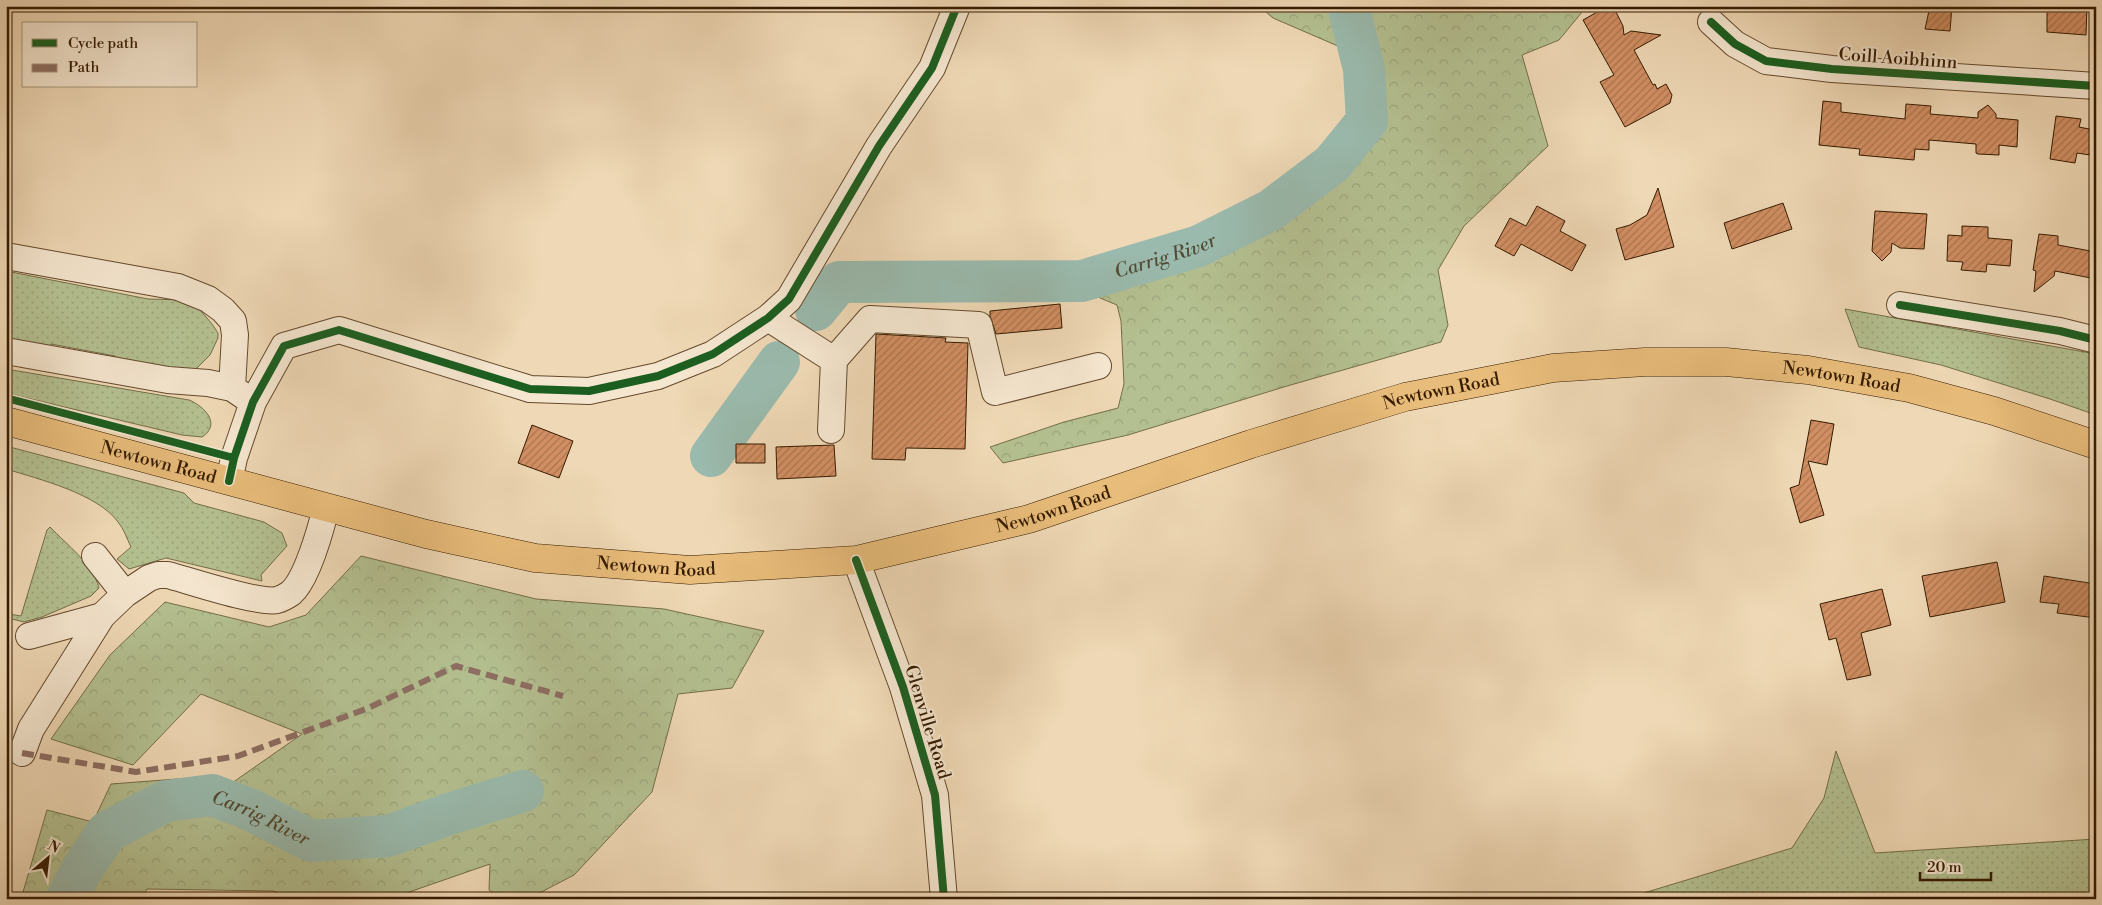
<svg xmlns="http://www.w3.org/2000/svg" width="2102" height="905" font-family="'Libre Bodoni',serif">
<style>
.grass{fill:url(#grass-dots);stroke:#746e48}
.forest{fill:url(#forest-crowns);stroke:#746e48}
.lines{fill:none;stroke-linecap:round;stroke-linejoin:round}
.river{stroke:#9abaad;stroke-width:42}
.building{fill:url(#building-hatch);stroke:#351b00}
.minor-casing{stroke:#644a2d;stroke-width:28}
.major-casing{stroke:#351b00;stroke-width:29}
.minor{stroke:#f5e6cf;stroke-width:26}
.major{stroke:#e8bc7a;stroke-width:28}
.quiet{stroke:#8d6e63;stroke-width:6;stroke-dasharray:12 6;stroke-linecap:butt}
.cycleway-casing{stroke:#f5e6cf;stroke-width:11}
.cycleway{stroke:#1b5e20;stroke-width:8}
.labels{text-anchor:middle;stroke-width:4;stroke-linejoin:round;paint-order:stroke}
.street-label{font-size:18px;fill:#351b00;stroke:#f5e6cf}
.water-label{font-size:19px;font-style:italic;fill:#534b34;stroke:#f5e6cf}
</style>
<defs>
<pattern id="grass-dots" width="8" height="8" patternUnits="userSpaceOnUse" patternTransform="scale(1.25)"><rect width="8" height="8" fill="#b4c091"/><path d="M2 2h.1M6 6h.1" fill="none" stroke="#9ba47b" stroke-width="1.8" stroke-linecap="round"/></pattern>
<pattern id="forest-crowns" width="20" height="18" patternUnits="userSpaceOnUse" patternTransform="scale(1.25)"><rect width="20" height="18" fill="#b4c091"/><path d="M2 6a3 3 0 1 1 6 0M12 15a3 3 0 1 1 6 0" fill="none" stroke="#9ba47b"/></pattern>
<pattern id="building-hatch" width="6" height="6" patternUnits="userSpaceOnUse" patternTransform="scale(1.25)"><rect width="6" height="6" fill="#d28f63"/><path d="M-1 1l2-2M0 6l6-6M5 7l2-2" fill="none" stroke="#ab744f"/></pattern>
</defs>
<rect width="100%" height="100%" fill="#efd8b5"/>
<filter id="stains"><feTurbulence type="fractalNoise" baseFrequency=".004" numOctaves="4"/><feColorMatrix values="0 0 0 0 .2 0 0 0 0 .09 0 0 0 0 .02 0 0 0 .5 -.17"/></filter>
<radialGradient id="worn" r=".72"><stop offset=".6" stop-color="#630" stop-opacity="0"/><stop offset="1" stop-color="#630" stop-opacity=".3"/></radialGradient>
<path class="grass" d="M6,271L148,299L186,300L201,311L212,324L218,333V338L210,355L197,368L189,372L116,360L115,356L51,344L49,348L6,340Z
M1845,309L2096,354V415L2050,399L1941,365L1859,347Z
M6,369L189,400C204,406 222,424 202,437L182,435L6,393Z
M6,446L184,493L194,503L264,522L282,533L287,546L261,575L262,581L166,558L129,569L117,559L131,547C127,539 124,529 118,522C98,494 39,479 6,469Z
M50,527C67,545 93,564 99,588L91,596L42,617L24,622L8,618L9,614L21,616L47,530Z
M1836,751L1875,853L2096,839V899H1624L1792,848L1824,798Z"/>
<path class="forest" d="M1259,6H1587L1559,40L1522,55L1548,146L1464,226L1438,270L1448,325L1441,342L1287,386L1128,435L1003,463L990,447L1064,422L1118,408L1124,384L1121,321L1117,305L1100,298L1082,281L1195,247L1256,218L1294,192L1367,121L1364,76L1361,56L1273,18Z
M361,556L536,599L664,609L764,631L732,688L678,694L652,792L574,875L528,899H500L489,890L490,864L389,899H291L273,891L147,889L142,899H21L47,810L93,822L111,784L177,779L232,783L302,734L201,694L133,765L51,739L110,655L165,602L269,627L306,615Z"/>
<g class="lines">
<g class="river">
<path id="s1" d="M816,310L839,282L1082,281L1199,246L1271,210L1332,164L1367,121L1364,69L1350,13L1353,6"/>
<path d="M711,456L779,362"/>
<path id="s2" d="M67,899L81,871L107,832L166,801L212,795L249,809L311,841L388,836L449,814L523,791"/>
</g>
</g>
<path class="building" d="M1608,6H1613L1623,26L1624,35L1631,31L1661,35L1634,50L1653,85L1655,84L1657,89L1666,84L1672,95L1670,103L1625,127L1600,82L1614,75L1583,20Z
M1930,6H1952L1950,31L1925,29Z
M2061,6H2087L2086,35L2047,32V7Z
M1823,101L1841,103V112L1905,119L1906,104L1931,106L1930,114L1978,118V112L1988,105L1996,114V118L2018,120L2017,147L1999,145V155L1978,154L1976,153V144L1929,140V150L1915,149L1914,160L1859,155L1860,149L1819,145Z
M2056,116L2081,119L2079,127L2094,130L2090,155L2077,153L2075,163L2050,159Z
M1658,188L1674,247L1625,260L1616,229L1630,225L1647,215Z
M1783,203L1792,229L1732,249L1724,223Z
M1537,206L1565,221L1560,231L1586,245L1572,271L1521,244L1514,256L1495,246L1510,218L1526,226Z
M1875,211L1927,214L1924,249L1900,248L1892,243L1891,252L1882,261L1872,251Z
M1962,226L1988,227V238L2012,240L2010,266L1987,264L1986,272L1961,270L1963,262L1947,261L1948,235L1962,236Z
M2039,234L2058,236V245L2096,252V279L2055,271L2054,276L2034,292L2036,271L2033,270Z
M1060,304L1062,328L996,334L990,316V311Z
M876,334L946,338L945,342L968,343L965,449L906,448L905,460L872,459Z
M1811,420L1834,424L1827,465L1808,461L1824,515L1800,523L1790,488L1799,485Z
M532,425L573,441L559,478L518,463Z
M736,444H765V463H736Z
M834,445L836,476L777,479L776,447Z
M1997,562L2005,602L1930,617L1922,576Z
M2044,576L2096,584V618L2057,613L2059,604L2040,602Z
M1882,589L1891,625L1861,633L1871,675L1847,680L1836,638L1829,640L1820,604Z"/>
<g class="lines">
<g class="minor-casing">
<path id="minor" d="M1711,22L1735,44L1766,61L1832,69L2096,86
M6,256L178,287L208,299L223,310L233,321L235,335L232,388
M1900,305L2060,331L2096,340
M768,318L834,360L831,430
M6,351L168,380L208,383L232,388L247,398
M834,360L870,319L979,325L995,392L1098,366
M229,481L234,458L253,402L284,346L339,330L530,389L589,391L658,376L713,354L768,318L789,299L879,146L932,68L957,6
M95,556L125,594
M856,560L903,687L935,795L944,899
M29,636L102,616L125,594L149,578L158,575H168C190,581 259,604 277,600C281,599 288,595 291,593C307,579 321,528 326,508
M22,753L31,729L102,616"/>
</g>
<g class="major-casing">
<g id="major">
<path id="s3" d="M6,421L426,534L535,558L690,570L856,560L1029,519L1251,444L1405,397L1553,368L1645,362H1726L1808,370L1909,388L1994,411L2096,445"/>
</g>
</g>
<use href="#minor" class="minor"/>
<use href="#major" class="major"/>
<path class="quiet" d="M22,753L136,772L238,756L366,709L456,666L563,696"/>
<g class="cycleway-casing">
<path id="cycleway" d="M1711,22L1735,44L1766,61L1832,69L2096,86
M1900,305L2060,331L2096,340
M6,398L234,458
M229,481L234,458L253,402L284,346L339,330L530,389L589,391L658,376L713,354L768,318L789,299L879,146L932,68L957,6
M856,560L903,687L935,795L944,899"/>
</g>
<use href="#cycleway" class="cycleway"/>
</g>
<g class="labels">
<g class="street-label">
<text transform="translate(1898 58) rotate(4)" y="6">Coill Aoibhinn</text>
<text dy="6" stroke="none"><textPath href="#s3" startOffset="1882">Newtown Road</textPath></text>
<text dy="6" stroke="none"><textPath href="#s3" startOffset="1478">Newtown Road</textPath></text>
<text dy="6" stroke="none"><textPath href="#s3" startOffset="158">Newtown Road</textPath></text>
<text dy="6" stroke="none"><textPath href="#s3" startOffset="1072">Newtown Road</textPath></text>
<text dy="6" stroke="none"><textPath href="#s3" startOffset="668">Newtown Road</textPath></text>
<text transform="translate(928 722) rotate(73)" y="6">Glenville Road</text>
</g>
<g class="water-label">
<text dy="7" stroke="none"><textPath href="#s1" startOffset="366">Carrig River</textPath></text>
<text dy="7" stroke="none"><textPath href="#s2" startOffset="245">Carrig River</textPath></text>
</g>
</g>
<rect width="2102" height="905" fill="none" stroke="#efd8b5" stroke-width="25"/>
<rect x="8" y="8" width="2087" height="890" fill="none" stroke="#351b00" stroke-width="2.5"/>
<rect x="12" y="12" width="2077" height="880" fill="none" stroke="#351b00"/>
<rect x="22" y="22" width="175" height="65" fill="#f5e6cf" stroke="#a8957c"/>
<rect x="32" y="39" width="25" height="8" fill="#1b5e20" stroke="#a8957c"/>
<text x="68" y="48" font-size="15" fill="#351b00">Cycle path</text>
<rect x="32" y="64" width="25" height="8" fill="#8d6e63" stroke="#a8957c"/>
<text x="68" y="72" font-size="15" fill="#351b00">Path</text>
<g transform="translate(48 858) rotate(28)" stroke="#f5e6cf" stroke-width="4" paint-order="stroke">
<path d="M0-4L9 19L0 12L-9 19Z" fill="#351b00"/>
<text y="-8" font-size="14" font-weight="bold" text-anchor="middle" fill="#351b00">N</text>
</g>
<path d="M1920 872v8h71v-8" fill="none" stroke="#351b00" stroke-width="2.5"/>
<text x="1927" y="872" font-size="15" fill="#351b00" stroke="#f5e6cf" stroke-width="4" paint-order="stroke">20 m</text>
<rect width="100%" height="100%" filter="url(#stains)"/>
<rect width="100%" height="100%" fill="url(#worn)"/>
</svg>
